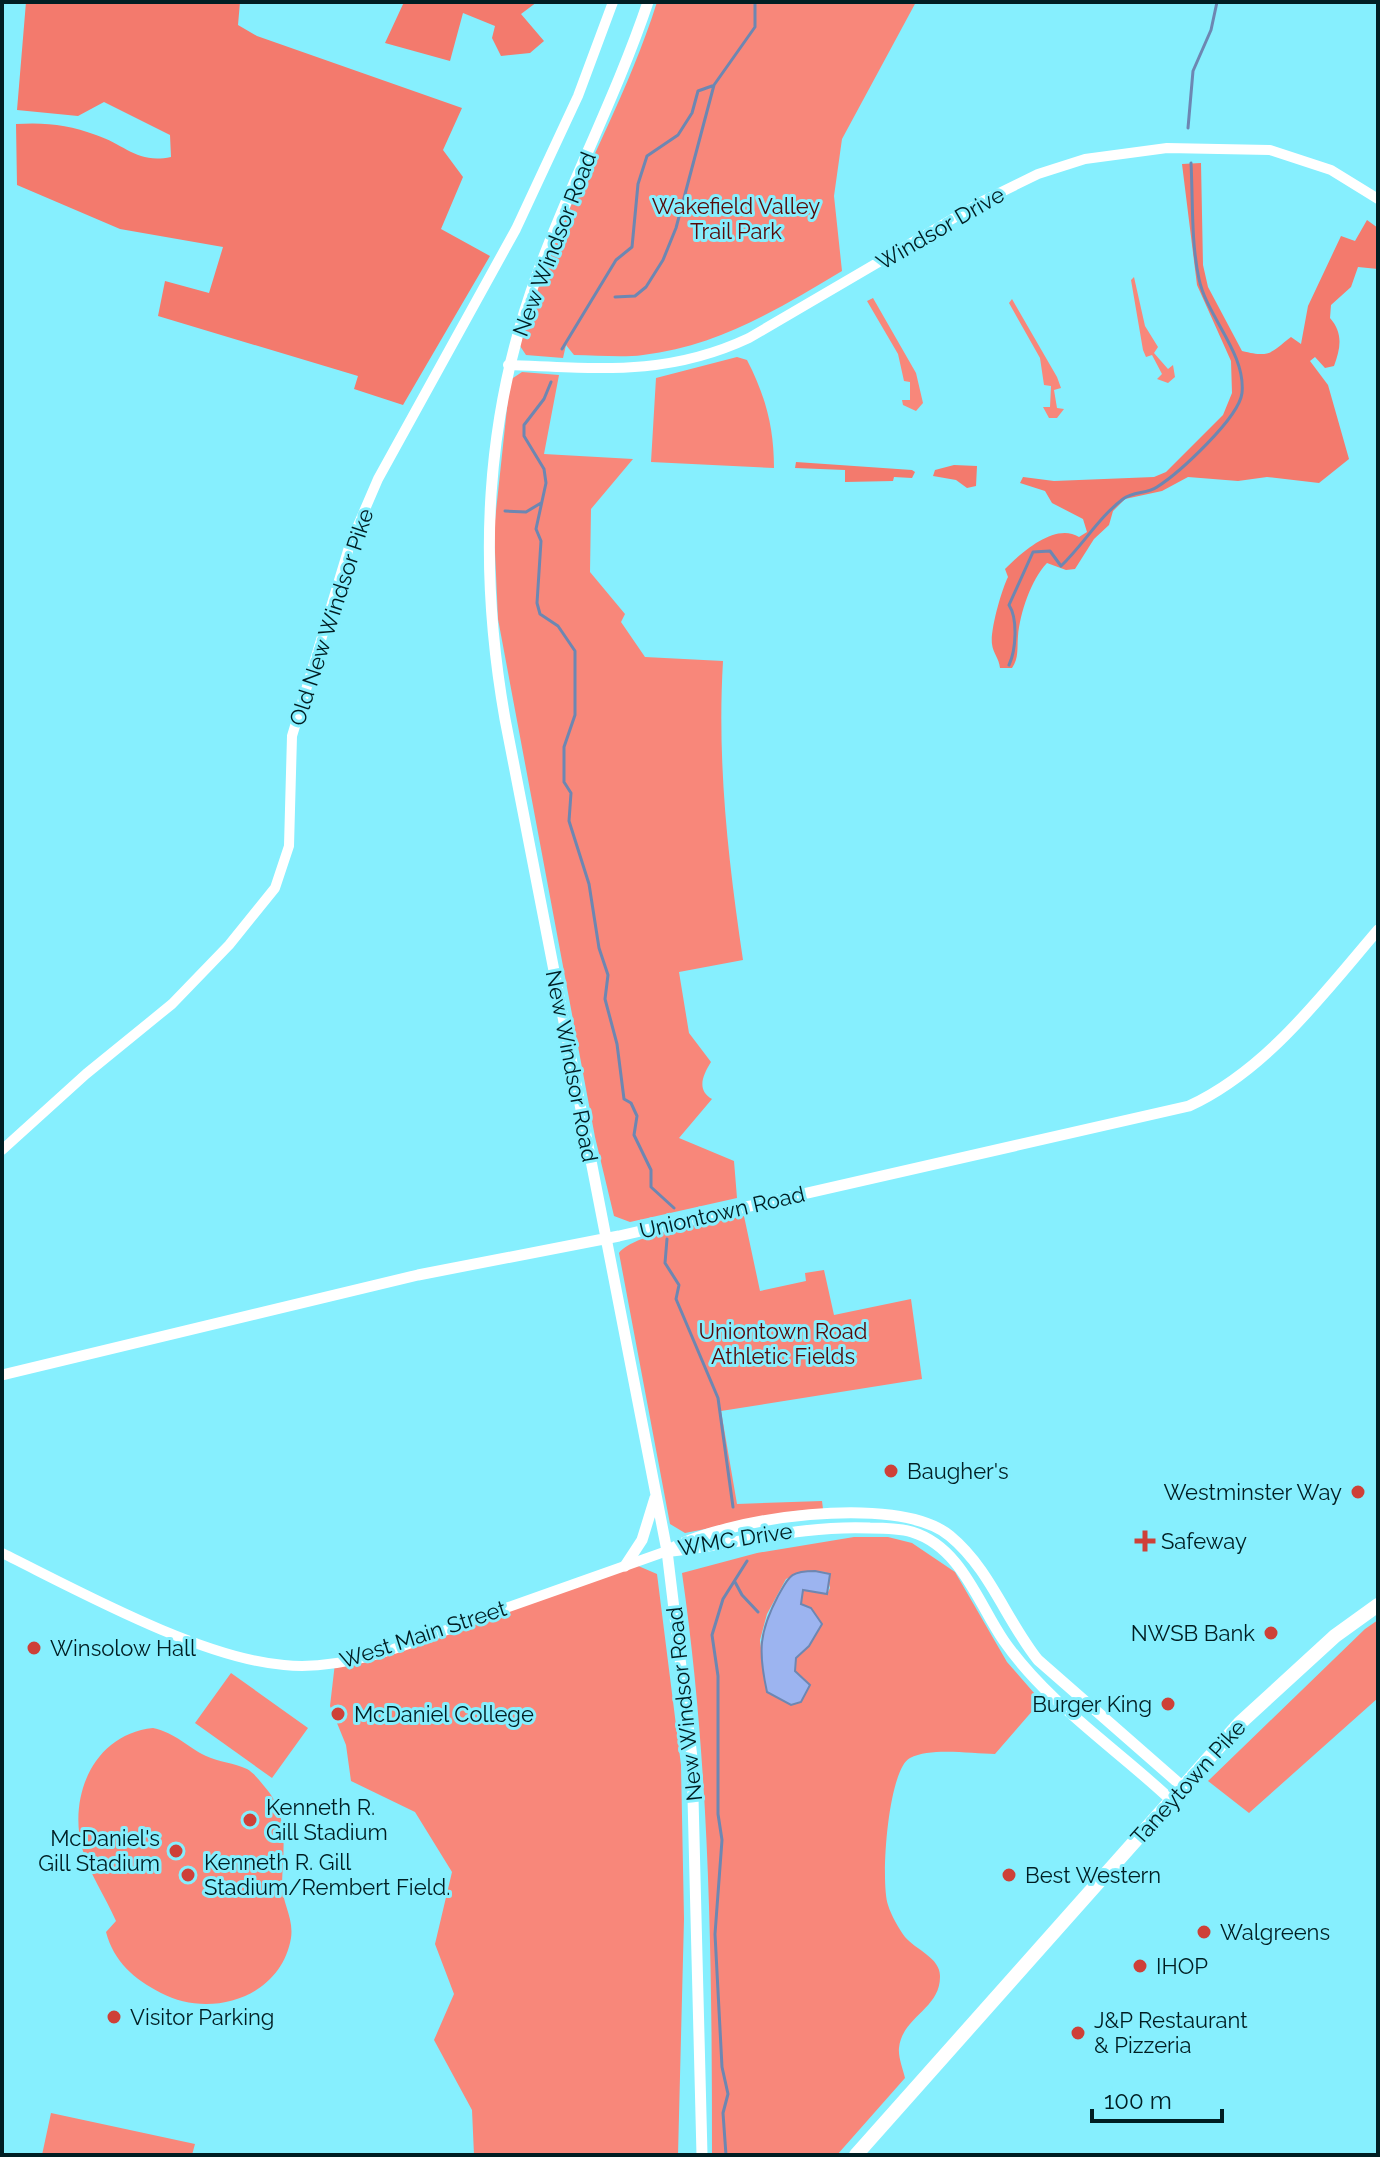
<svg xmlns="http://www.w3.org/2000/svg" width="1380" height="2157" font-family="Raleway,sans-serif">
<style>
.green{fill:#f8877a;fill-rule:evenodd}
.forest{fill:#f37a6d}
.water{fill:#9cb4f0;stroke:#6d87b2;stroke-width:2}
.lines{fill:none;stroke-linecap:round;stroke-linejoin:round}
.stream{stroke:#6d87b2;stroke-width:3}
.tertiary{stroke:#fff;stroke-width:10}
.secondary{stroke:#fff;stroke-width:11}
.trunk{stroke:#fff;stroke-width:14}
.poi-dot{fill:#ce4038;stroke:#86effe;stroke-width:3}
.labels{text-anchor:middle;stroke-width:6;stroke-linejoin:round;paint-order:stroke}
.park-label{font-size:22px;fill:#560908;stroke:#86effe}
.street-label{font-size:22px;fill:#001e23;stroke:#86effe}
.poi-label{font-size:22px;fill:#001e23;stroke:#86effe;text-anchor:start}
</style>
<rect width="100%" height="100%" fill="#86effe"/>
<path class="green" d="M657,2H916L842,139L834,196L842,271C778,309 719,346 643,355C621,358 597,355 574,355L566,345L563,358L526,355L520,346C550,226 620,120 657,2Z
M1134,277L1145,326L1158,347L1154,353L1168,369L1173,365L1175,377L1168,383L1157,379L1162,374L1152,355L1146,357L1143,350L1131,280Z
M873,298L916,373L923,403L916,411L903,405L902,400H910V382L904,381L898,354L867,301Z
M1012,299L1057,377L1061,388L1054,390L1057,408L1064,409L1057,418H1049L1043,407H1050L1051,386L1044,385L1040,358L1009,303Z
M737,357L747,360C766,397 774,428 774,468L651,462L656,378Z
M522,372L559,375L544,454L633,459L591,509L590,572L625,614L621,622L645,657L723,661C717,763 728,858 743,960L679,972L689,1033L711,1062C703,1075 696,1090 712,1099L679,1138L734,1161L737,1198L630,1222L614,1216L595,1137L498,619L494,530L510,380Z
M744,1216L760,1291L806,1281L805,1273L824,1270L834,1315L911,1299L922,1379L721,1411L737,1504L822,1501L823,1509L796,1511L685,1533L670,1524L619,1253C635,1232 715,1223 744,1216Z
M854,1537H888L912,1543L955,1572L1007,1662L1041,1701L995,1754C971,1754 932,1747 910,1758C888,1769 880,1882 888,1905C891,1915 899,1929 905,1937C916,1950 941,1958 940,1977C940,2009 902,2017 899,2048C898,2057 903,2069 905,2078L837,2155H712C712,1960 710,1767 682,1573L757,1553ZM807,1571L826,1572L830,1588L827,1594L803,1589L801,1604L811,1608L819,1621L815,1637L796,1658L795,1671L810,1685L801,1702L766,1689L760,1640L767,1614L786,1579Z
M636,1565L657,1574L681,1765L684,1919L678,2155H474L472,2110L434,2040L454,1994L435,1944L452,1872L415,1812L351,1781L346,1745L330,1706L335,1663Z
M1378,1620V1698L1249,1813L1208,1781L1365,1629Z
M231,1673L308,1728L272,1778L195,1723Z
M153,1728C176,1733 187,1747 206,1756C219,1762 234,1763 247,1769C254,1773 259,1780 264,1786C290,1815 283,1848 282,1884C282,1903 294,1918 291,1938C281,1998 210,2019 161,1993C134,1979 114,1962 106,1932L116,1921C105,1896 89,1873 82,1848C68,1794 95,1734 153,1728Z
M51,2113L195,2144L192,2155H42Z"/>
<path class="forest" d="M26,2H240L238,25L257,36L462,108L443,150L463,177L441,229L490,256L403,405L354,389L358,376L158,316L165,281L209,293L223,247L120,229L17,185L16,124C46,122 69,125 96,135C126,145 137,164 171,157L170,135L104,102L78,116L17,110Z
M404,2H537L521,14L544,41L530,53L501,56L492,38L495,26L463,13L450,61L385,43Z
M1201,163L1203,265L1208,287L1242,351C1271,358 1270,353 1291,337L1301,344L1308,306L1341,236L1355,241L1367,220L1378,228V269L1358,267L1351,287L1331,305L1330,318C1343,333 1341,347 1334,366L1325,368L1315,357L1310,361L1328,385L1349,459L1319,483L1267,477L1238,481L1188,477L1162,491L1125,499L1113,511L1109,525L1094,539L1075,569L1066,570L1047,563C1031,580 1020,613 1018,636C1017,648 1019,658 1012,668H1000C999,658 993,653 992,644C990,630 1002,589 1008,577L1005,569C1021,553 1055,522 1079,537L1087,532L1083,519L1052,503L1045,491L1020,483L1023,477L1054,481L1154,477L1166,472L1223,415L1232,393L1231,361L1197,285L1182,164Z
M796,462L912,470L915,472L912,478L894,477L893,481L845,482V470L795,468Z
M954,465L977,466L976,486L967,488L956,480L933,476L935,470Z"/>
<path class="water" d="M815,1571L830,1574L827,1594L803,1590L801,1604L811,1608L822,1624L809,1646L796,1658L795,1671L810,1685L801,1702L791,1705L767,1692C758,1651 759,1632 778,1596C789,1577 789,1571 815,1571Z"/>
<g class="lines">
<path class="stream" d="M1188,128L1193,71L1211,30L1217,2
M615,297L635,296L646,287L663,260L676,228L714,85L755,27V2
M562,349L616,260L632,247L638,184L647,156L678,135L692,113L698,91L712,86
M551,382L544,399L524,425V436L544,469L546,483L536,529L541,541L537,603L540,614L558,626L575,651V715L564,747V782L571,793L569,821L589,884L599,948L608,975L605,999L617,1044L624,1099L631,1103L637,1116L634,1135L651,1170V1187L674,1208
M505,511L526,512L541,503
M1009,665C1016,650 1018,619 1009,605L1033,552L1050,551L1061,566C1083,545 1099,517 1123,499C1133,491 1147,494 1157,487C1179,473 1239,418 1242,393C1246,353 1207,317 1199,279C1191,242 1193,201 1191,163
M667,1239L665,1263L679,1285L676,1299L718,1398L733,1507
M735,1582L742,1595L758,1612
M726,2155L723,2113L728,2094L722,2067L715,1934L722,1840L718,1814V1676L712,1635L723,1599L747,1561"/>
<path class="tertiary" d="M508,365C596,368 666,377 749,338L983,201L1038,174L1085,159L1167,148L1270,150L1331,170L1378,199
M2,1150L86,1074L172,1004L229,945L275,888L289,846L292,736L350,544L378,479L516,229L578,96L613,2
M2,1553C79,1591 200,1658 284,1665C353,1672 425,1637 489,1614C548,1593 608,1572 667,1551"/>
<path class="secondary" d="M648,2C617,94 572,180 538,272C484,418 478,566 505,719L667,1551L692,1758L702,2155
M2,1375L418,1275L619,1236L1189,1106C1267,1070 1323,994 1378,930
M667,1551C722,1518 898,1492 950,1536C990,1569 1006,1620 1038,1660L1183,1787
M672,1551C740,1544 800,1525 870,1528C884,1528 899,1528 912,1532C961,1547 978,1603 1004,1641C1047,1703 1117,1749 1171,1800
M625,1566L642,1540L655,1498"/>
<path class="trunk" d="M856,2155L1240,1723L1335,1636L1378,1605"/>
</g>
<g class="poi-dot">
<circle cx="891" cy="1471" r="8"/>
<circle cx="1358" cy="1492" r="8"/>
<path d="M1141 1529h8v8h8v8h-8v8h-8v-8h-8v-8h8z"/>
<circle cx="1271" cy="1633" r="8"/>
<circle cx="34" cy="1648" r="8"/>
<circle cx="1168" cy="1704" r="8"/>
<circle cx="338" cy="1714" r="8"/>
<circle cx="250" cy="1820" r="8"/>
<circle cx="176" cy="1851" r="8"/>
<circle cx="188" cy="1875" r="8"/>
<circle cx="1009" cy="1875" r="8"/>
<circle cx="1204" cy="1932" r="8"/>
<circle cx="1140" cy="1966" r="8"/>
<circle cx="114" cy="2017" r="8"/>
<circle cx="1078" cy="2033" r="8"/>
</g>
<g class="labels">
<g class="park-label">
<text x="736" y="214">Wakefield Valley<tspan x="736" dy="25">Trail Park</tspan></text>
<text x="783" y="1339">Uniontown Road<tspan x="783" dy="25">Athletic Fields</tspan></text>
</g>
<g class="street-label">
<text transform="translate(940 228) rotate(-30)" y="8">Windsor Drive</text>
<text transform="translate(554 244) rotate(-69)" y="8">New Windsor Road</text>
<text transform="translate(331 617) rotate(-72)" y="8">Old New Windsor Pike</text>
<text transform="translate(572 1066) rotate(79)" y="8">New Windsor Road</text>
<text transform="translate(722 1212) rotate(-13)" y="8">Uniontown Road</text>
<text transform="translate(735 1539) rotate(-9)" y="8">WMC Drive</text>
<text transform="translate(423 1634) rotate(-18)" y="8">West Main Street</text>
<text transform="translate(684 1704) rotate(-96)" y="8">New Windsor Road</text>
<text transform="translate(1188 1782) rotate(-48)" y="8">Taneytown Pike</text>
</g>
<g class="poi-label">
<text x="907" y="1479">Baugher's</text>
<text x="1342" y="1500" text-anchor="end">Westminster Way</text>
<text x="1161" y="1549">Safeway</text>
<text x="1255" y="1641" text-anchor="end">NWSB Bank</text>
<text x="50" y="1656">Winsolow Hall</text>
<text x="1152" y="1712" text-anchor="end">Burger King</text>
<text x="354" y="1722">McDaniel College</text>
<text x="266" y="1815">Kenneth R.<tspan x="266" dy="25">Gill Stadium</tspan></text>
<text x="160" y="1846" text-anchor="end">McDaniel's<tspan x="160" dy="25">Gill Stadium</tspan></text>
<text x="204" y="1870">Kenneth R. Gill<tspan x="204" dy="25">Stadium/Rembert Field.</tspan></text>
<text x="1025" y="1883">Best Western</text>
<text x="1220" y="1940">Walgreens</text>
<text x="1156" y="1974">IHOP</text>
<text x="130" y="2025">Visitor Parking</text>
<text x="1094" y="2028">J&amp;P Restaurant<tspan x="1094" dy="25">&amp; Pizzeria</tspan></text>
</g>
</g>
<rect width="1380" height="2157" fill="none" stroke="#001e23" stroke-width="8"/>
<path d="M1092 2109v12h130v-12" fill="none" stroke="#001e23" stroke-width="4"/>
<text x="1104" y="2109" font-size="24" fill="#001e23" stroke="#86effe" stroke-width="6" paint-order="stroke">100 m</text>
</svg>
